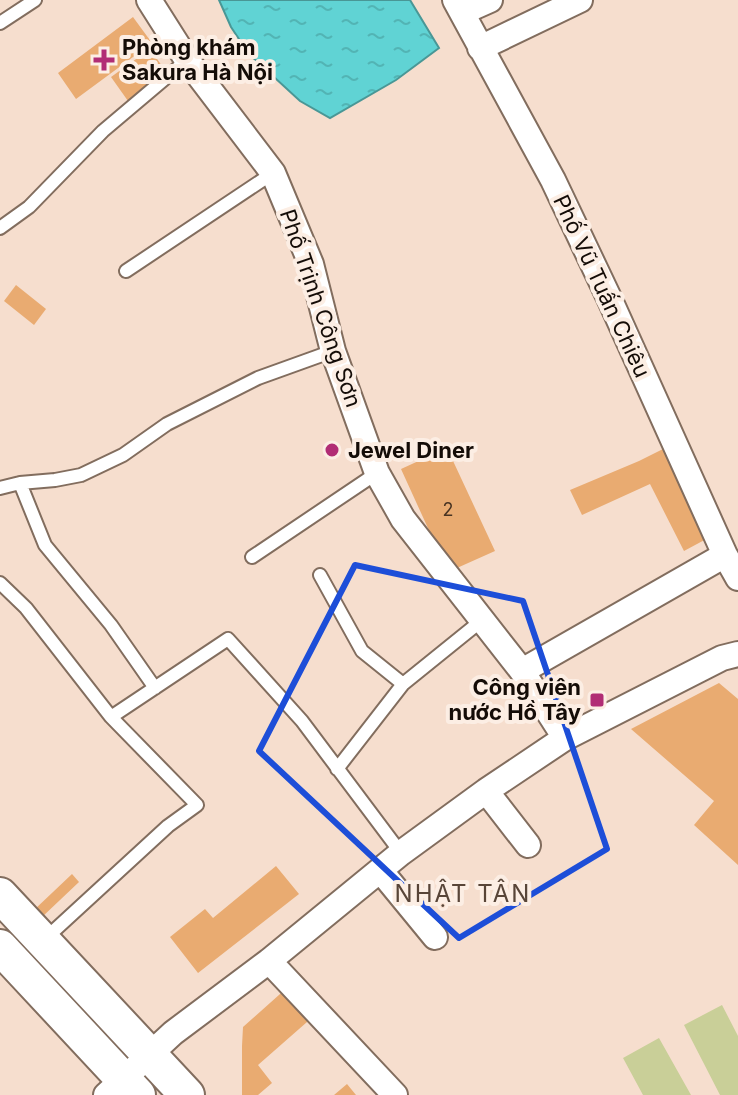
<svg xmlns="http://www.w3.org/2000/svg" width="738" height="1095" font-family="Inter,sans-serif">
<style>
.pitch{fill:#c9cf98}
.water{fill:url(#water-ripples);stroke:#499796;stroke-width:2}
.building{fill:#e9ab71}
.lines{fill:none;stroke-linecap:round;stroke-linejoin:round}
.lane-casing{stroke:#826d5e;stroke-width:16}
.street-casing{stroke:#826d5e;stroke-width:28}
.secondary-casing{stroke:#826d5e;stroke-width:38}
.lane{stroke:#fff;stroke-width:12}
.street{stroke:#fff;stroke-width:24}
.secondary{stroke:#fff;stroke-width:34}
.marked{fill:none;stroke:#1d4ed8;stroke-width:6;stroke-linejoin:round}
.poi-dot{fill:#b12d75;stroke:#fceee4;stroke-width:3}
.labels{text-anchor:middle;stroke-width:8;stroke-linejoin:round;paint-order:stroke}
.number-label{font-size:18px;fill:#493422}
.poi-label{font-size:22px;font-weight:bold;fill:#140c07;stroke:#fceee4;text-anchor:start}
.street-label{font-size:22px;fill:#140c07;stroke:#fceee4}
.neighbourhood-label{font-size:24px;letter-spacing:2px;fill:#584538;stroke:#fceee4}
</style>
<defs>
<pattern id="water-ripples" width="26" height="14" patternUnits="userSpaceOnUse" patternTransform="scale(2)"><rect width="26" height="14" fill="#60d3d4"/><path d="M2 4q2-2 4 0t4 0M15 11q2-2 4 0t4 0" fill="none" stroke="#52b4b4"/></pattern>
</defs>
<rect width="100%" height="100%" fill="#f6dece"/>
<path class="pitch" d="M722,1005L738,1036V1095H720L684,1025Z
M659,1038L691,1095H643L623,1058Z"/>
<path class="water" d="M219,0H410L439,48L396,80L330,118L300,101L249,54L231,27Z"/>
<path class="building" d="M133,17L152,43L76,99L58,73Z
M150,49L167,73L128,101L111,77Z
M16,285L46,309L34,325L4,301Z
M447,448L495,551L448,572L401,469Z
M665,448L710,537L684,551L650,484L582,515L570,490L639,461Z
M719,683L738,699V865L694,825L714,801L631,729Z
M276,866L299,894L198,973L170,937L205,909L213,918Z
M72,874L79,882L41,918L34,910Z
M289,986L315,1015L258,1065L272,1083L258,1095H242V1046L243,1027Z
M347,1084L356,1095H334Z"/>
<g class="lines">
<g class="lane-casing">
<path id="lane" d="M0,23L35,0
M0,228L29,207L103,131L187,60
M126,271L273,173
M20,483L45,545L111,625L155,688
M0,488L20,483L55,480L81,475L123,455L167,424L258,378L333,351
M252,557L377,473
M320,575L362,651L403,684
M0,583L26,608L111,717
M337,769L403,684L481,621
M45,939L168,826L197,805L111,717L228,639L302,721L401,853"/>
</g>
<g class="street-casing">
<path id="street" d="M149,0L187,60L273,173L311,264L333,351L377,473L403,519L522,671L565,738
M455,0L553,180L610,300L725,555L738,578
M463,12L490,0
M480,48L580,0
M522,671L725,555
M486,791L528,845
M380,870L435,937
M269,961L395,1095
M106,1095L173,1033L269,961L401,853L486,791L565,738L722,658L738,654"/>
</g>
<g class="secondary-casing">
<path id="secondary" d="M0,895L187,1095
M0,947L138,1095"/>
</g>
<use href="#lane" class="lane"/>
<use href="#street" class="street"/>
<use href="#secondary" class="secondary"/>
</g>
<path class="marked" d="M355,565L523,601L607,849L459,938L259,751Z"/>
<g class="poi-dot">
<path d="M100 48h8v8h8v8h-8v8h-8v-8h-8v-8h8z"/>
<circle cx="332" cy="450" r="8"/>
<rect x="589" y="692" width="16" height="16" rx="4"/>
</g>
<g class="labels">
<g class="number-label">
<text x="448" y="516">2</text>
</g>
<g class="poi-label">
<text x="122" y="55">Phòng khám<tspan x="122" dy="25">Sakura Hà Nội</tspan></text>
<text x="348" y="458">Jewel Diner</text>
<text x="581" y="695" text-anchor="end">Công viên<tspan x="581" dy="25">nước Hồ Tây</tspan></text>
</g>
<g class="street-label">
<text transform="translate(602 286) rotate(65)" y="8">Phố Vũ Tuấn Chiêu</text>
<text transform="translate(321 308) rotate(71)" y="8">Phố Trịnh Công Sơn</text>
</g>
<g class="neighbourhood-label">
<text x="463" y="902">NHẬT TÂN</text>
</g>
</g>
</svg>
